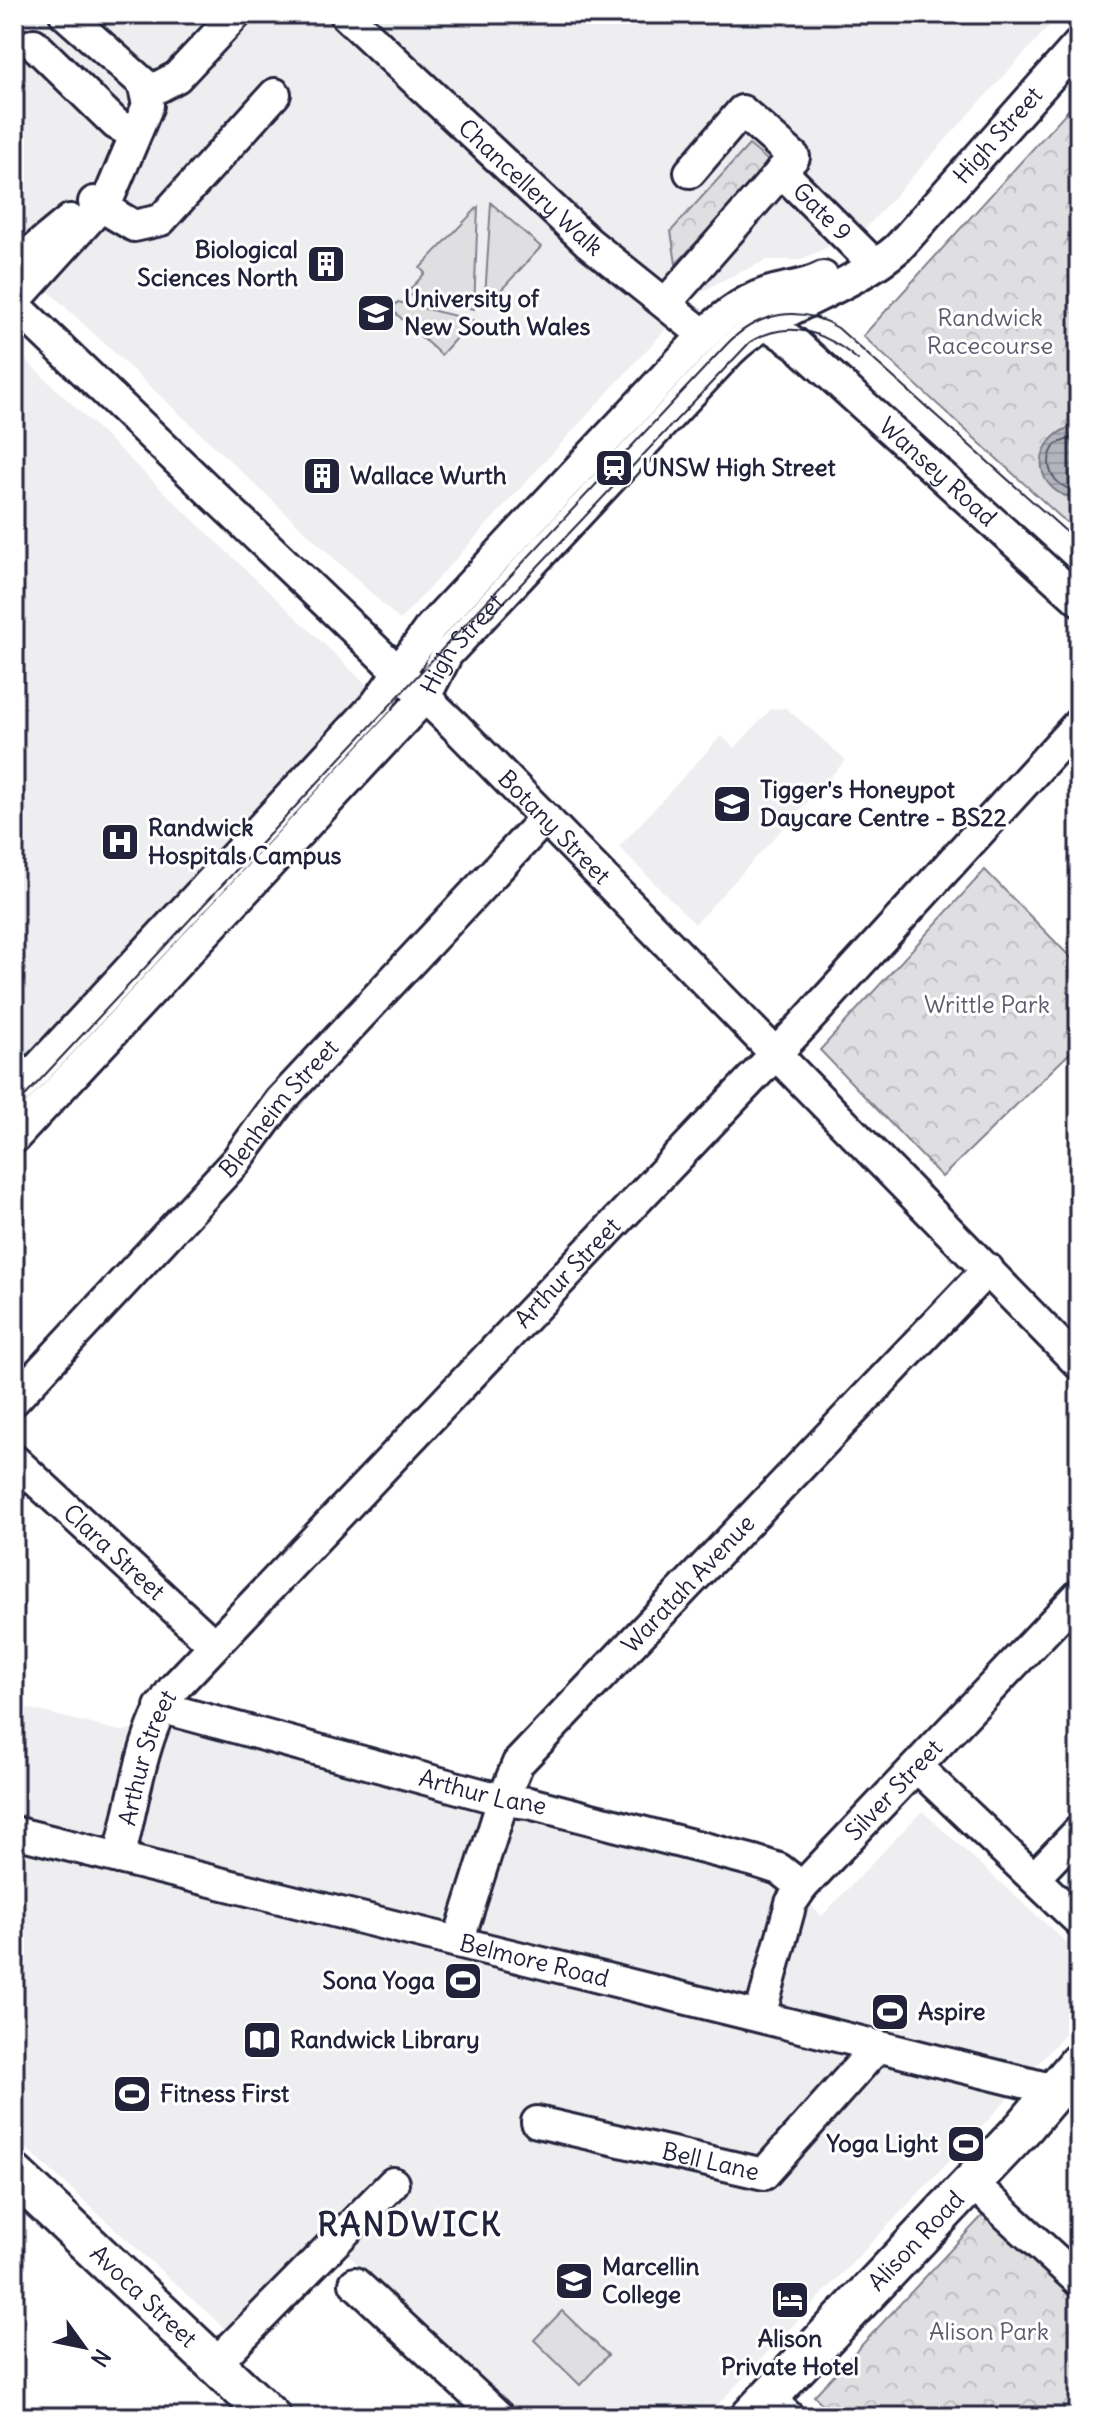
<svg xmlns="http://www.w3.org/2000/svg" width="1093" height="2431" font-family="Delius,sans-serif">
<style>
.built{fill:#eeeef1}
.green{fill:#dfdfe2;stroke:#80808e;stroke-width:2}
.park{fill:url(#park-crowns);stroke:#80808e;stroke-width:2}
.water{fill:url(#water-rules);stroke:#7a7a88;stroke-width:2}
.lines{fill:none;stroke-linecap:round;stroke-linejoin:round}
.shore{stroke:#5c5c6f;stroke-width:2}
.minor-casing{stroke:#22223b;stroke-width:36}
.major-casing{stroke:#22223b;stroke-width:44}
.minor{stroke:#fff;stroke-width:30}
.major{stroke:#fff;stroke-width:38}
.tram{stroke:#22223b;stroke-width:2}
.labels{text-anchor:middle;stroke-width:6;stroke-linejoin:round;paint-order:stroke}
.street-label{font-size:24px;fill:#22223b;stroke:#fff}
.poi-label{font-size:24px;font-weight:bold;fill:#22223b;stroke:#fff;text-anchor:start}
.park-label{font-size:24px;fill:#5b5b6d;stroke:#fff}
.district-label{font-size:32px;font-weight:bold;letter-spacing:2px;fill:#22223b;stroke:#fff}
</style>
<defs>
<pattern id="park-crowns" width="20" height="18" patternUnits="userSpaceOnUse" patternTransform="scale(2)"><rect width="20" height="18" fill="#dfdfe2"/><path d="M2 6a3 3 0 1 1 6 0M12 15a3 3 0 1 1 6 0" fill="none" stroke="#bfbfc3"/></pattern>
<pattern id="water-rules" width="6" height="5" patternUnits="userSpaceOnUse" patternTransform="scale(2)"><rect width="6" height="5" fill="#b4b4bc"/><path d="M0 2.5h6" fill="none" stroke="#9a9aa2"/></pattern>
</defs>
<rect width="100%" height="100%" fill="#fff"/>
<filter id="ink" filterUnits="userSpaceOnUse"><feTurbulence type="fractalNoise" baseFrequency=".0125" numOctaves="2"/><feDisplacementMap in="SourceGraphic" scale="16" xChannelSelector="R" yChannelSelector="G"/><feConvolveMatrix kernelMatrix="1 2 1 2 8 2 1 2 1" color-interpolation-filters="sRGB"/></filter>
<g filter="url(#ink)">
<path class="built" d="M14,14H1060L864,230L800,260H767L717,283L695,297L400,620L14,259Z
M14,349L368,686L14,1074Z
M786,708L846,760L695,924L619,847L721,736L735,748L771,709Z
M14,1705L120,1731L186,1725L781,1879L822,1916L922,1811L1079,1954V2018L990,2118L706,2417H520L343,2250L425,2162L245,2347L14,2137Z"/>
<path class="green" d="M491,203L541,247L490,302L485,298Z
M478,207L474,309L406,294L425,273L420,268Z
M398,302L472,320L441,355L391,309Z
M562,2311L608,2355L580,2385L534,2340Z"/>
<path class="park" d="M1079,98V534L863,336Z
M749,145L771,163L676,264L671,231Z
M985,870L1079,966V1044L942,1177L820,1050Z
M986,2212L1079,2300V2417H836L814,2396Z"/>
<path class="water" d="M1070,427H1079V499C1034,495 1028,443 1070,427Z"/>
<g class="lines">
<path class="shore" d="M1079,435L1056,444C1040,466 1054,488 1079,491"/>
<g class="minor-casing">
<g id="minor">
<path id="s1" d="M345,14L588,242L704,335"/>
<path d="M34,44L116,124L134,134"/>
<path d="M147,93L177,77L236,14"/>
<path id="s2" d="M781,171L864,254"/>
<path d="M94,202L134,226L161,220L275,94"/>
<path d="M14,266L70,220"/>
<path d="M14,302L109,197L148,105L143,83L65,14"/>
<path d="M667,302L794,157L742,111L690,172"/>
<path id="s3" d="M14,304L455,726L1079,1364"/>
<path id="s4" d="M754,315L796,344L1079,600"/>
<path d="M14,1094L376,704L430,628L704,335C724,315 746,298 774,291C792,286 807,286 823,277"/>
<path id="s5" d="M14,1138L425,697L447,654L731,350C779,305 848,291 898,248L1079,44"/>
<path id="s6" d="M14,1400L236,1161L280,1101L545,818"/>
<path id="s7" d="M14,1460L213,1644"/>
<path id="s8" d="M160,1707L503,1800L529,1803L754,1861L779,1869L802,1887"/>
<path d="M918,1768L1079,1921"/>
<path id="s9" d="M14,1832L1079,2096"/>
<path id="s10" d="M119,1858C133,1807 142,1730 173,1689L802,1026L1079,723"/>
<path d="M1034,1878L1079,1831"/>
<path id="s11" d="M458,1942L503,1800L518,1763L988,1269"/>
<path id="s12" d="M760,2016L791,1903L802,1887L1079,1595"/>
<path id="s13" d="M537,2122L764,2174L878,2046"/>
<path d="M971,2182L1079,2281"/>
<path d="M355,2283L499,2417"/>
<path d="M215,2364L393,2183"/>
<path d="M768,2398L789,2417"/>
</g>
</g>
<g class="major-casing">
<g id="major">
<path id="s14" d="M14,2174L271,2417"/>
<path id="s15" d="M750,2417L1024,2127L1079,2062"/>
</g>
</g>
<use href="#minor" class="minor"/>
<use href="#major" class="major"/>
<path class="tram" d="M489,618L750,342C789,318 826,332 858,360
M14,1108L727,344C758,312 800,304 838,328L1079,543"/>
</g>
</g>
<defs>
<g id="building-square" transform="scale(2)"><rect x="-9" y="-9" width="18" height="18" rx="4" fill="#22223b" stroke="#fff"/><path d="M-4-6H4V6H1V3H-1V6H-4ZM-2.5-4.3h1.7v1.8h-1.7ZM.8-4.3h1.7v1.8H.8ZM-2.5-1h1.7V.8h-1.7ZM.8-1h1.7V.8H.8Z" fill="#fff"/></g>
<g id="university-square" transform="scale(2)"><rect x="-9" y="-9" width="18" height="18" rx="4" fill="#22223b" stroke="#fff"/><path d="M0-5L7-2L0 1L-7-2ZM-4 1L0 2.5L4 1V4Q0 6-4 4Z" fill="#fff"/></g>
<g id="station-square" transform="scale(2)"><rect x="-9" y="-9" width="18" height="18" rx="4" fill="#22223b" stroke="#fff"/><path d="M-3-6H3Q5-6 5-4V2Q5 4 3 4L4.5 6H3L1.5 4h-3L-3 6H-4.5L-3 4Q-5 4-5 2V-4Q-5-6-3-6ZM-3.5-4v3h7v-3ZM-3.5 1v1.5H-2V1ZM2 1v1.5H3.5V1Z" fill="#fff"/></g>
<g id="school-square" transform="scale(2)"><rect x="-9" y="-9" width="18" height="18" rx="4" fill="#22223b" stroke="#fff"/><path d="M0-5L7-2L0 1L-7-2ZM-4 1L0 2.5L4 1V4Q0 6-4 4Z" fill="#fff"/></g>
<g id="hospital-square" transform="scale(2)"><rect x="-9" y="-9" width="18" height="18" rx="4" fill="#22223b" stroke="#fff"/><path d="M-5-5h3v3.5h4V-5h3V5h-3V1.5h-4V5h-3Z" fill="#fff"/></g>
<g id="stadium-square" transform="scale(2)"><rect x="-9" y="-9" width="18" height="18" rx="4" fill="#22223b" stroke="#fff"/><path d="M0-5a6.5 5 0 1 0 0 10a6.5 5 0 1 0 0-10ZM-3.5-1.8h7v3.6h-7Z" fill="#fff"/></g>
<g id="library-square" transform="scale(2)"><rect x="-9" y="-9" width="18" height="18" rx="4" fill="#22223b" stroke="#fff"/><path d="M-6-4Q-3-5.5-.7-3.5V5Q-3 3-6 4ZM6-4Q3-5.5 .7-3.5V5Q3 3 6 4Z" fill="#fff"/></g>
<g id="hotel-square" transform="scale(2)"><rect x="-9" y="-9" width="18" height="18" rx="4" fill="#22223b" stroke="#fff"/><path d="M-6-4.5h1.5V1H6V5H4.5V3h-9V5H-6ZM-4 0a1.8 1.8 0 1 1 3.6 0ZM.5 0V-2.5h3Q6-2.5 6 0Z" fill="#fff"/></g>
</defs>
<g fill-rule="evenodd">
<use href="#building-square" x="326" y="264"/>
<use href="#university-square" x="376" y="313"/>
<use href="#station-square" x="614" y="468"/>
<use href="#building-square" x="322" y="476"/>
<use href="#school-square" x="732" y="804"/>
<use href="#hospital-square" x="120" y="842"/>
<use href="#stadium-square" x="463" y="1981"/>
<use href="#stadium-square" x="890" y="2012"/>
<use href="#library-square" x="262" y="2040"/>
<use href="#stadium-square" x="132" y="2094"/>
<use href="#stadium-square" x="966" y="2144"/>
<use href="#school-square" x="574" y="2281"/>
<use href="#hotel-square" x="790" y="2300"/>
</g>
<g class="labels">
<g class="street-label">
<text dy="8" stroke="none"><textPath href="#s5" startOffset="1414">High Street</textPath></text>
<text dy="8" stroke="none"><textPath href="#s1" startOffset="254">Chancellery Walk</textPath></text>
<text dy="8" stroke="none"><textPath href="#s2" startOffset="58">Gate 9</textPath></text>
<text dy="8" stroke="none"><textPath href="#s4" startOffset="242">Wansey Road</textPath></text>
<text dy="8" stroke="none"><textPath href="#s5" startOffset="668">High Street</textPath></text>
<text dy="8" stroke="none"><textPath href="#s3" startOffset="752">Botany Street</textPath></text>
<text dy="8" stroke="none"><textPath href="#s6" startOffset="394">Blenheim Street</textPath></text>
<text dy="8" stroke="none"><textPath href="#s10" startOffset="752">Arthur Street</textPath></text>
<text dy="8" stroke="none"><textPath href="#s7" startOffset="136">Clara Street</textPath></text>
<text dy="8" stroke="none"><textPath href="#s11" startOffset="436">Waratah Avenue</textPath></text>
<text dy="8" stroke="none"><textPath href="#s10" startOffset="104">Arthur Street</textPath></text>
<text dy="8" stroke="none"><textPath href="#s8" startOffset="334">Arthur Lane</textPath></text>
<text dy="8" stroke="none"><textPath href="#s12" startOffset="270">Silver Street</textPath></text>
<text dy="8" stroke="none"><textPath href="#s9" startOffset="536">Belmore Road</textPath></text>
<text dy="8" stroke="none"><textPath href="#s13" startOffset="178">Bell Lane</textPath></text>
<text dy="8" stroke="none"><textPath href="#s15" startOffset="242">Alison Road</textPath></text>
<text dy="8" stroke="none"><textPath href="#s14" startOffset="178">Avoca Street</textPath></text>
</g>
<g class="poi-label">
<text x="298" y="258" text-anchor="end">Biological<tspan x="298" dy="28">Sciences North</tspan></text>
<text x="404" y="307">University of<tspan x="404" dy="28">New South Wales</tspan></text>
<text x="642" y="476">UNSW High Street</text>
<text x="350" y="484">Wallace Wurth</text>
<text x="760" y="798">Tigger's Honeypot<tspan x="760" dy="28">Daycare Centre - BS22</tspan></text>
<text x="148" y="836">Randwick<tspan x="148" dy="28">Hospitals Campus</tspan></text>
<text x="435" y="1989" text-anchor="end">Sona Yoga</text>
<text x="918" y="2020">Aspire</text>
<text x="290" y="2048">Randwick Library</text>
<text x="160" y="2102">Fitness First</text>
<text x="938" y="2152" text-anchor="end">Yoga Light</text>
<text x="602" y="2275">Marcellin<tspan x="602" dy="28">College</tspan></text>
<text x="790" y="2347" text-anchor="middle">Alison<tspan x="790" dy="28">Private Hotel</tspan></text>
</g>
<g class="park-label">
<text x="990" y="326">Randwick<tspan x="990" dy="28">Racecourse</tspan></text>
<text x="987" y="1013">Writtle Park</text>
<text x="989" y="2340">Alison Park</text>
</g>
<g class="district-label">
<text x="410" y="2236">RANDWICK</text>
</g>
</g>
<rect width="1093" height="2431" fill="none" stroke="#fff" stroke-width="48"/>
<rect x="24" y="24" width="1045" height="2383" fill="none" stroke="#22223b" stroke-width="3" filter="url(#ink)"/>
<g transform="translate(84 2347) rotate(123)" stroke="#ffffff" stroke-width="6" paint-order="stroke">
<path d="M0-6L14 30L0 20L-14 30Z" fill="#22223b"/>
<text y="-12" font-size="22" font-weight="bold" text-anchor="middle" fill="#22223b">N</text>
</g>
</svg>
